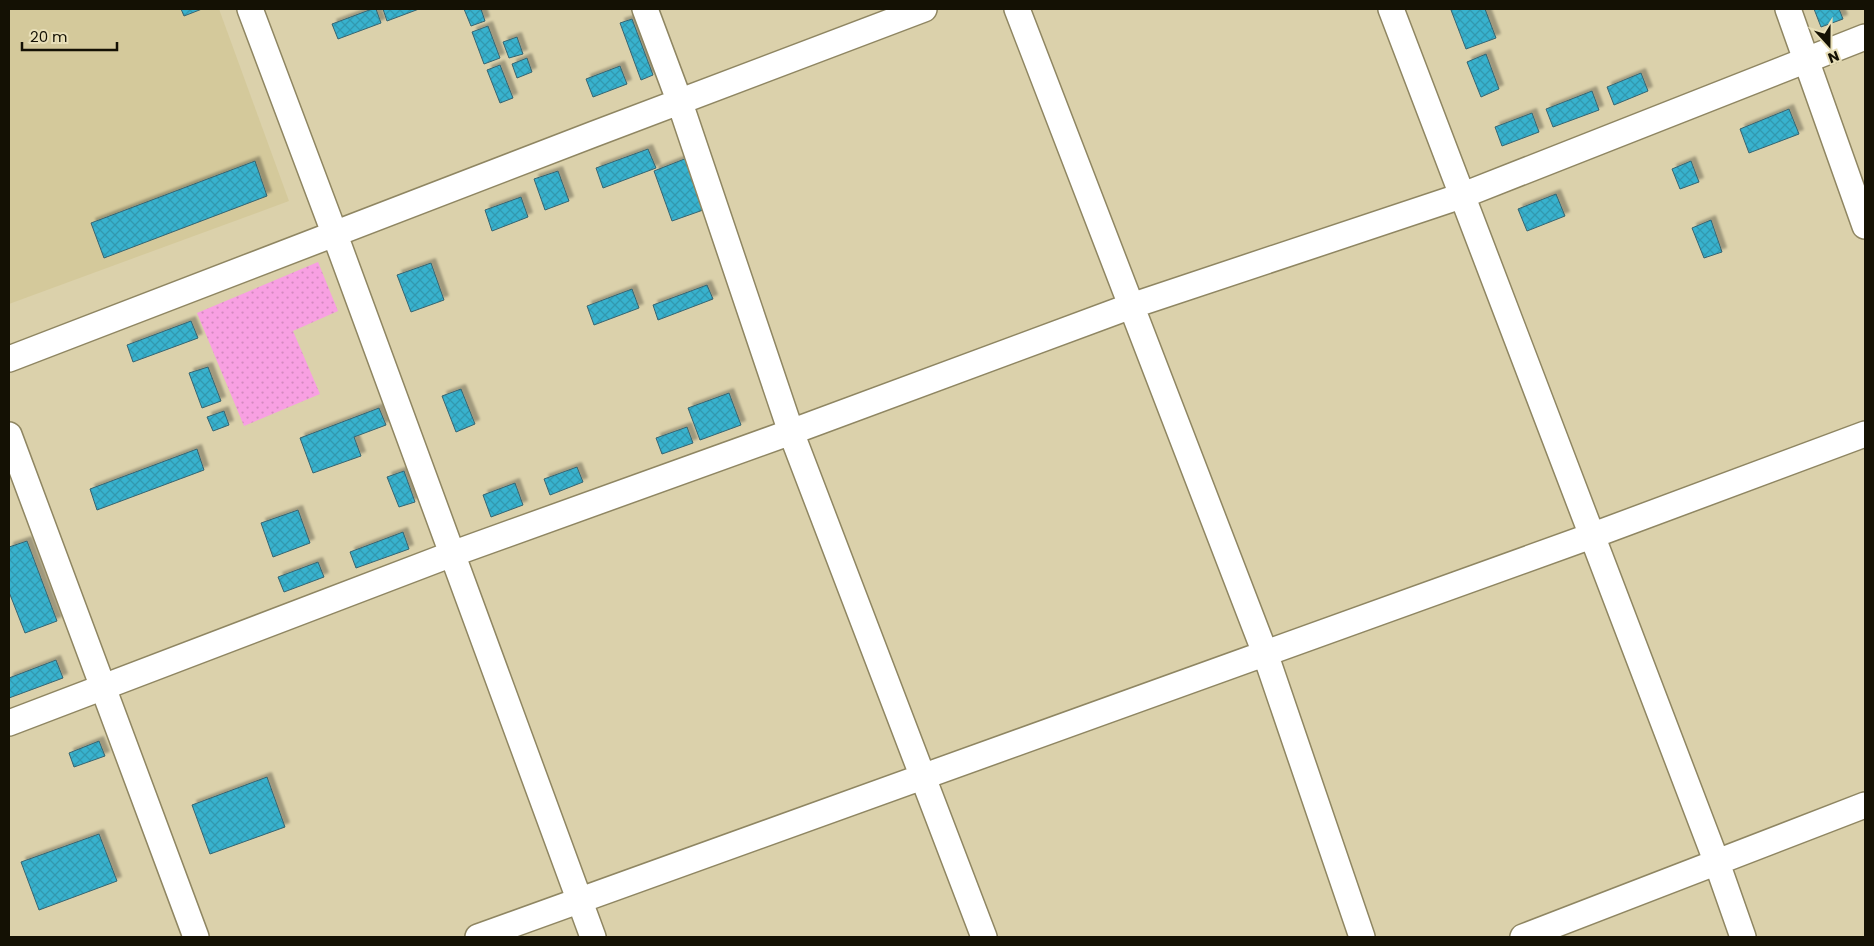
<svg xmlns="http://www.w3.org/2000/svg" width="1874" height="946" font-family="Poppins,sans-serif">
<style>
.built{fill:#d4c99b}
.grass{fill:url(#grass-dots)}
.building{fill:url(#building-cross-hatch);stroke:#386470;filter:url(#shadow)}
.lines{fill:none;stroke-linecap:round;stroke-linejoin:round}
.minor-casing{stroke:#8f8662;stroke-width:28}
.minor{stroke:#fff;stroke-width:25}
</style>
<defs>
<pattern id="grass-dots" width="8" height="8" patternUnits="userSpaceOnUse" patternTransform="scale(1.25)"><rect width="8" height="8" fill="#f8a0e2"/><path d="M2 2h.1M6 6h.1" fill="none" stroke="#d489c0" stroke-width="1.8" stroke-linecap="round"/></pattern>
<pattern id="building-cross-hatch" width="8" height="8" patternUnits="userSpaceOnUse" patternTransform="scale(1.25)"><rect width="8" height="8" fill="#38b2ce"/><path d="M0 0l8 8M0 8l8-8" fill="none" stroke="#3098af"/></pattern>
<filter id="shadow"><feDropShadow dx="4.5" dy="-4.5" stdDeviation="1" flood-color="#0004"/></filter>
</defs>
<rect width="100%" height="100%" fill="#dbd1ab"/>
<path class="built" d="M9,9H219L289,201L9,304Z"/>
<path class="grass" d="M318,262L338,311L293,331L320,394L244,426L197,313Z"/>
<path class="building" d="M181,9H202L184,16Z
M372,9H376L381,23L338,39L332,24Z
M383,9H419L387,21Z
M464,9H481L485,21L471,26Z
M1456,9H1485L1496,38L1466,49L1451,10Z
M1814,9H1839L1843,19L1821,27Z
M632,19L653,75L641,80L620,23Z
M488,26L500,58L484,64L472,32Z
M517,37L523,54L509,58L503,42Z
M1486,54L1499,89L1481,97L1467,62Z
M527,58L532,72L517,78L512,64Z
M500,65L513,98L500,103L487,70Z
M620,66L627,84L593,97L586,79Z
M1641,73L1648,91L1614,105L1607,87Z
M1592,91L1599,110L1553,127L1546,109Z
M1789,109L1799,134L1749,153L1740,129Z
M1532,113L1539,132L1502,146L1495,127Z
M648,149L656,168L603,188L596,168Z
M687,158L706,209L672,221L654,171Z
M255,161L267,196L104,258L91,223Z
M1691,161L1699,182L1680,189L1672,169Z
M558,171L569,201L545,210L534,179Z
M1556,194L1565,216L1527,231L1518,209Z
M521,197L528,217L492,231L485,210Z
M1711,220L1722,252L1704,258L1692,228Z
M431,263L444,300L411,312L397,275Z
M707,285L713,299L658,320L653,305Z
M632,289L639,308L594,325L587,306Z
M191,321L198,338L133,362L127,345Z
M208,367L221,401L202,408L189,373Z
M461,389L475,424L456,432L442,396Z
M729,393L741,425L700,440L688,408Z
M379,408L386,425L354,437L361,456L313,473L300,438Z
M224,411L229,425L213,431L207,417Z
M687,427L693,443L662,454L656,438Z
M197,449L204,470L97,510L90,489Z
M577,467L583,482L550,495L544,479Z
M404,471L415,502L399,507L387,477Z
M515,483L523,505L491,517L483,495Z
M298,510L310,543L273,557L261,523Z
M403,532L409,549L356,568L350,552Z
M27,541L57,621L25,633L9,592V547Z
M318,562L324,577L284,592L278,577Z
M56,660L63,678L9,698V678Z
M99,741L105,756L74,767L69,753Z
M267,777L285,827L210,854L192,805Z
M99,834L117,881L39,910L21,862Z"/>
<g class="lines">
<g class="minor-casing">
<path id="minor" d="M250,9L335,235L593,937
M645,9L679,100L791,432L984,937
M1017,9L1265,653L1362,937
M1391,9L1717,863L1743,937
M1788,9L1865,226
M9,359C314,243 618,123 924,9
M9,435L196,937
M9,723L452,554L791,432L1131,306L1461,196L1865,37
M478,937L1591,536L1865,434
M1523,937L1865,805"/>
</g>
<use href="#minor" class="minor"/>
</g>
<rect width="1874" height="946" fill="none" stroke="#141104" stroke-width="20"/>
<g transform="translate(1829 45) rotate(159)" stroke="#e8dfb8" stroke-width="4" paint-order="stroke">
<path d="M0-4L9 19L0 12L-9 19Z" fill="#141104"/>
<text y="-8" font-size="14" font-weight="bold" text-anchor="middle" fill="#141104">N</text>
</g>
<path d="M22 42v8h95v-8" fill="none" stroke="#141104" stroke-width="2.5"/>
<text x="30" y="42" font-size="15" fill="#141104" stroke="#e8dfb8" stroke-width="4" paint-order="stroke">20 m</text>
</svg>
